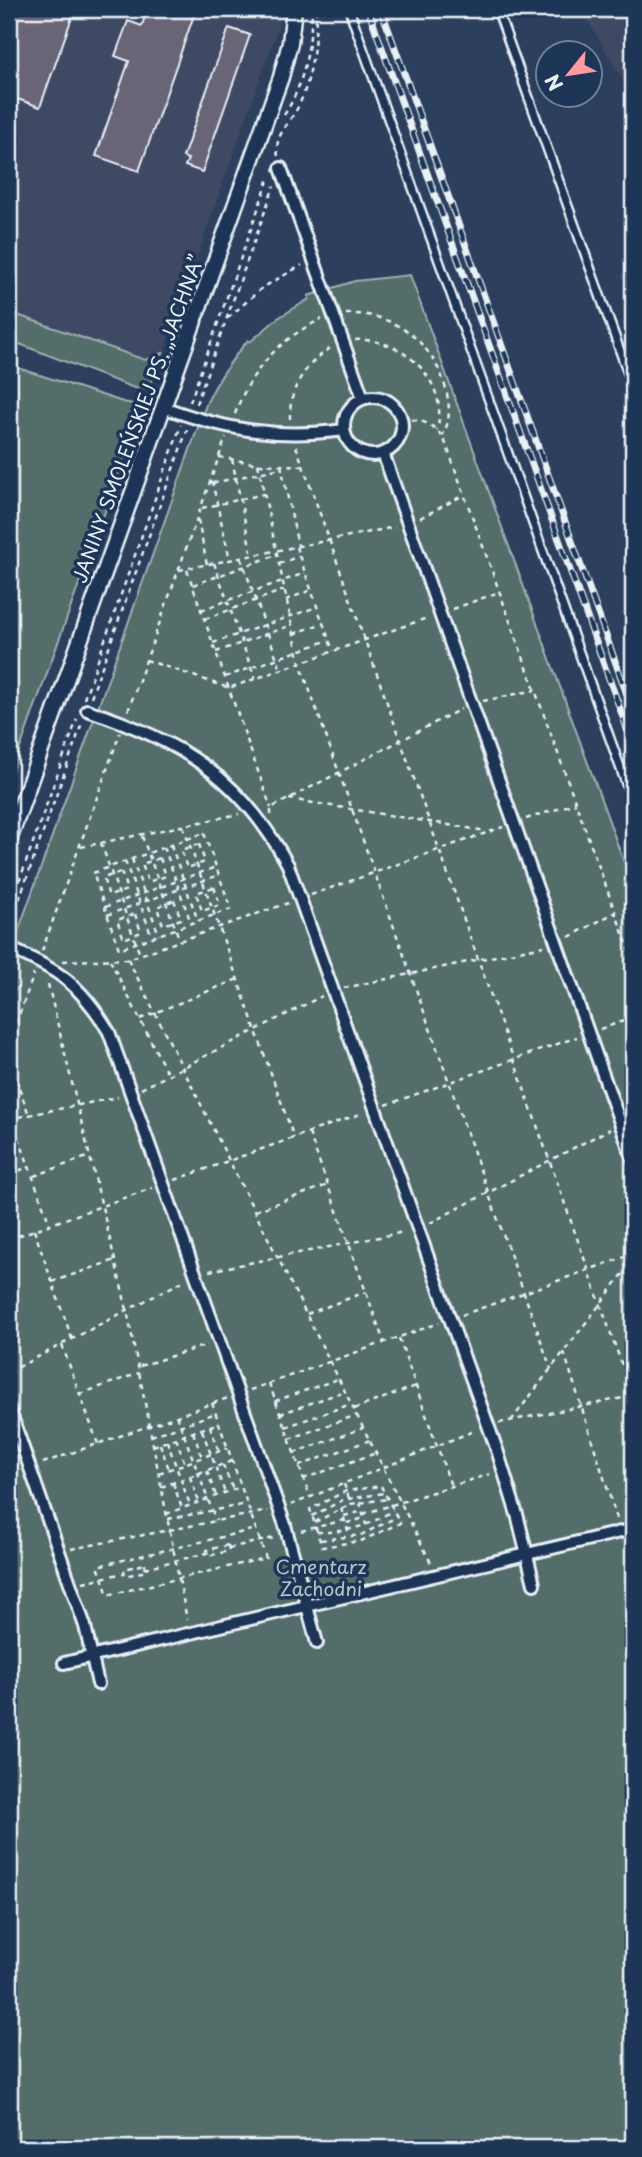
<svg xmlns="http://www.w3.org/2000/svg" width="642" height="2157" font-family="'Playpen Sans',sans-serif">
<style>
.built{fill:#3f4a64}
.green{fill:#536d6a;stroke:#9eafb1;stroke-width:2}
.building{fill:#6a6576;stroke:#e8f1f8;stroke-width:2}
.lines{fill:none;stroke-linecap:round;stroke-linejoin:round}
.service-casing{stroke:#e8f1f8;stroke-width:12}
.pedestrian-casing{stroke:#e8f1f8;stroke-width:16}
.minor-casing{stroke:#e8f1f8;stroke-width:19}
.path{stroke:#e8f1f8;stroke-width:2.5;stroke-dasharray:5 5;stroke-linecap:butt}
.service{stroke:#1d3557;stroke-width:7}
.pedestrian{stroke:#1d3557;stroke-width:10}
.minor{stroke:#1d3557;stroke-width:14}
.rail-casing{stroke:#e8f1f8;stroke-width:7}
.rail{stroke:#1d3557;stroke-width:4.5;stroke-dasharray:13;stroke-linecap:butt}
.labels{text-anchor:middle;stroke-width:7;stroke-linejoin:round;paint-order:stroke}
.street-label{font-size:19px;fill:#e8f1f8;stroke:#1d3557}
.park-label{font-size:19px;fill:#b4c3c6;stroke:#1d3557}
</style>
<rect width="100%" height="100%" fill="#2c3f5d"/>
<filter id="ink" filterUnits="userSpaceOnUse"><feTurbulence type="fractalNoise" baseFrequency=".0143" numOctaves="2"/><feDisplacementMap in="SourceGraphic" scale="14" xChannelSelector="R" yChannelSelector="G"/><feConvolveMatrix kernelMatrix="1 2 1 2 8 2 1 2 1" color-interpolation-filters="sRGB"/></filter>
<g filter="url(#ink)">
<path class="built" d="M9,9H279L278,28L163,353L145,360L9,312Z
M581,9H633V97Z"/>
<path class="green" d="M410,275L633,887V2148H9V1007L16,989L9,986V957L207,402C218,379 231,360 248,340L250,342L278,318L309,299L308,296L355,281Z
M9,312L145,360L163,353L149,388H134L9,340Z
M9,365L123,402L143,406L9,779Z"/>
<path class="building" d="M9,9H75L40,107L9,96Z
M147,9H177L194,15L139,171L96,156L129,61L115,56L125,29L128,21L142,26Z
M229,28L250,35L202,172L185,166L188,159L183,157Z"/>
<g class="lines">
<g class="service-casing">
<path id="service" d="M349,9L633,803
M497,9L633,387"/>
</g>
<g class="pedestrian-casing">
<path id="pedestrian" d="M281,168L363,398
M344 426a29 29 0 1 1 58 0a29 29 0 1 1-58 0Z
M163,407C226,430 277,439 344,430
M383,453L633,1159
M87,710C179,740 241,777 288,865L498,1453L518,1518L534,1584
M9,948C57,969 81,984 109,1032L285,1525L317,1643
M9,1408L85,1626L98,1684
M64,1663L633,1529"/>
</g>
<g class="minor-casing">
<path id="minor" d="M9,840L281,77L290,43L294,9"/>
</g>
<path class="path" d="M284,115C304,86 311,44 312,9
M278,156C273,136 290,123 298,107C312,79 316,40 316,9
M346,314C396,311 437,346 447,394C450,409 450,423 442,436
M228,318L262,288L302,265
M355,340C402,337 450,380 437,430
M190,402L269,178
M196,404L274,186
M235,414C250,371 280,338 322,319
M290,419C289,388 305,364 332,347
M402,419C423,420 436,423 446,444L633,961
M296,446L633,1396
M219,457L258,464L303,466
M232,459L252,556
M258,464L300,663L551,1369
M281,465L298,546
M212,481L230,560
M213,483L281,468
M202,508L264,494
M420,518L464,495
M198,520L207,565
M296,547L333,651
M241,558L281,670
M214,563L255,679
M279,564L299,556
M179,570L395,527
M187,570L271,808
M193,585L276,555
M286,600L311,590
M453,609L499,592
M201,610L305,573
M205,619L284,590
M294,634L323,623
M213,643L317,607
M216,652L292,625
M146,660L229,688L427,618
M225,677L329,640
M91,697L187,430
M84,699L181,425
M483,701L535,690
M128,711L226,437
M289,799L486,831
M271,815V808L461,709
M526,819L576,803
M183,826L294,1138
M204,833L231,909L119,949L93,873Z
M142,836L180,941
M101,843L140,955
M199,844L205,862L187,868L181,850Z
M171,845L198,921
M81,847L239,814
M164,847L191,923
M160,858L166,876L148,882L142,864Z
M132,859L159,935
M125,861L152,937
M121,872L127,890L109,896L103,878Z
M214,887L220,905L202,911L196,893Z
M311,895L503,827
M174,900L181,919L163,925L157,907Z
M105,907L216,867
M9,910L77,719
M135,914L141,932L124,939L117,920Z
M107,915L219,875
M9,928L82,723
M569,937L616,912
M42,951L120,733
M128,959L431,1563
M110,960L168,1075
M63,961L128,959L288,903
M48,984L127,1310L187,1620
M344,988L543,946
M140,1019L238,979
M600,1029L633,1018
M9,1042L34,974
M9,1060L29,1115
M141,1089L322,996
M386,1105L577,1037
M9,1119L118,1097
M12,1119L50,1225
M309,1133L384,1342
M9,1174L29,1167
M34,1176L90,1156
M175,1180L363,1113
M255,1211L328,1185
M430,1223L610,1129
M34,1230L72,1339
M9,1239L152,1188
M209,1271L404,1232
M52,1282L115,1260
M307,1314L366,1292
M462,1315L633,1254
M399,1338L451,1486
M62,1345L98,1444
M564,1352L617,1519
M140,1366L207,1345
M9,1372L183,1281
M269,1383L310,1497
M250,1390L439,1323
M80,1394L139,1373
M275,1401L338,1379
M212,1403L266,1558L108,1595L98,1566L256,1529
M354,1409L416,1386
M280,1414L345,1391
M177,1416L216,1521
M511,1421L633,1261
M499,1423L633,1396
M210,1426L219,1452
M285,1427L351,1404
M202,1430L225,1493
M193,1432L202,1457
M151,1436L216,1413
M176,1438L185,1464
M289,1439L357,1415
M167,1441L190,1505
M160,1444L169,1469
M153,1446L219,1423
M294,1453L363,1428
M43,1463L228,1398
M223,1465L233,1490
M299,1466L370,1440
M207,1471L216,1496
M159,1473L228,1448
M190,1477L199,1502
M303,1479L376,1453
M173,1483L182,1508
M344,1484L351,1504
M381,1486L400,1523L361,1541L322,1547L310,1509L346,1491Z
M161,1487L232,1461
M360,1502L366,1525
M291,1505L476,1430
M341,1508L348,1531
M166,1514L241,1487
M363,1514L490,1474
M312,1516L343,1500L384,1493
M344,1516L363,1511
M168,1519L247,1504
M315,1522L351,1504L387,1499
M347,1523L364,1518
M301,1531L345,1520
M317,1532C346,1533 370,1526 393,1510
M321,1540L361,1535L397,1517
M228,1545L229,1551L208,1556L207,1550Z
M229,1548L274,1538
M71,1549L268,1511
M145,1564L146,1571L125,1576L124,1569Z
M145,1568L207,1553
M83,1582L124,1573"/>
<use href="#service" class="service"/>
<use href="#pedestrian" class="pedestrian"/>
<use href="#minor" class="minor"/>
<g class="rail-casing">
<path id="rail" d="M368,9L633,745
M381,9L633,711"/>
</g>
<use href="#rail" class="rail"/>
</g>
</g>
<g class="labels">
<g class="street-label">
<text transform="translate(138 419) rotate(-70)" y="7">JANINY SMOLEŃSKIEJ PS. „JACHNA”</text>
</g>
<g class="park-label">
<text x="321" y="1574">Cmentarz<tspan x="321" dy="22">Zachodni</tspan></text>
</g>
</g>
<rect width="642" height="2157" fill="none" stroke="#1d3557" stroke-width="35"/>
<rect x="18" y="18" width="607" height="2122" fill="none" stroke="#e8f1f8" stroke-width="2.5" filter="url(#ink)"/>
<g transform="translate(569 74) rotate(240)"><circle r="33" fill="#1d3557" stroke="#6e8097" stroke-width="2"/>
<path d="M0-5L12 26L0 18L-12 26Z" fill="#ff9aa2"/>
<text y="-10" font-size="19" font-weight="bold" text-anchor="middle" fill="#e8f1f8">N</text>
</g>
</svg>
